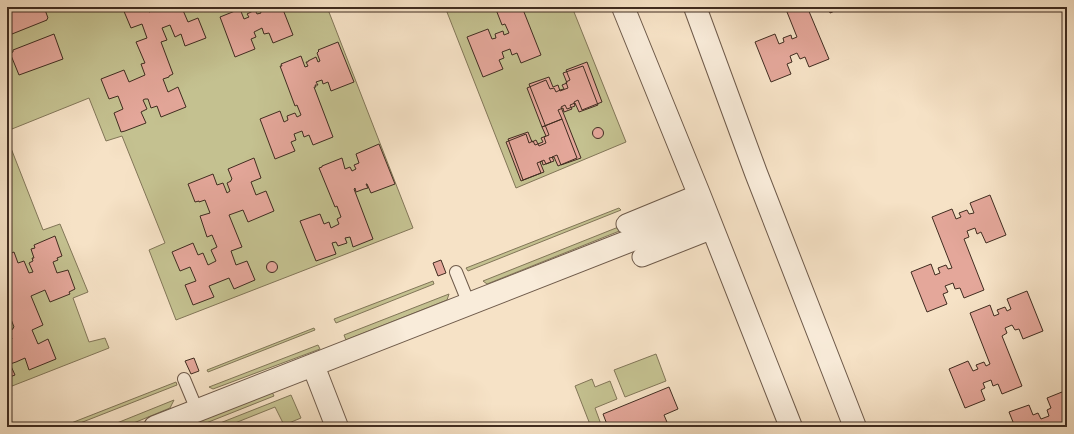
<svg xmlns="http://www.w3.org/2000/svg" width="1074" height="434" font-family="Alegreya,serif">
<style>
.green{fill:#c4c190;stroke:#827658}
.building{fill:#e4a79a;stroke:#402c20}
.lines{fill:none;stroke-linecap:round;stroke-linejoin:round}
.service-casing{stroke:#6e5a4a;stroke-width:14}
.pedestrian-casing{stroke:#6e5a4a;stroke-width:21}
.minor-casing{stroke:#6e5a4a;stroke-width:24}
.service{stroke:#f9ecda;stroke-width:12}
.pedestrian{stroke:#f9ecda;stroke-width:19}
.minor{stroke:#f9ecda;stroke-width:22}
</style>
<rect width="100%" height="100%" fill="#f6e2c6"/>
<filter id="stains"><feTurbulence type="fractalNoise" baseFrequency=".005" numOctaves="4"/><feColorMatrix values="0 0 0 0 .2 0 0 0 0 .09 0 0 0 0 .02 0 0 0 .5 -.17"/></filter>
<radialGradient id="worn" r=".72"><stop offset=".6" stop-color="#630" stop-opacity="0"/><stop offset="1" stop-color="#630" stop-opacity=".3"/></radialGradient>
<path class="green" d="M7,7H327L413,228L176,320L149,250L165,243L122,136L106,141L89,98L7,131Z
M445,7H572L626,142L516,188Z
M7,138L43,230L60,224L88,292L73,298L89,342L105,338L109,348L7,388Z
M619,208L621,210L468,271L466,268Z
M626,224L627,228L487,284L483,281Z
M433,281L434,284L336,323L334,319Z
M449,294L447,300L346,340L344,335Z
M314,328L315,330L208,372L207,370Z
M318,345L320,349L213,389L209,387Z
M656,354L666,381L625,397L614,370Z
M592,379L595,387L610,381L617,399L595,408L602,427H591L575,386Z
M176,382L177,385L70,427H61Z
M272,392L274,396L196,427H184Z
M291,395L301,418L284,425L275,407L225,427H210Z
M174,400L170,408L124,427H107Z"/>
<path class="building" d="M7,7H44L48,18L47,19V20L7,36Z
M128,7H147L149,12L161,7H185L182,8L188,22L198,18L206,38L185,46L181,34L175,37L170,25L162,28L167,40L161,42L173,74L169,76V77L163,79L168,92L178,87L186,107L161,117L157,106L151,108L148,99H145L143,100L147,109L141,112L146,123L125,131L121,132L114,113L123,109L118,96L109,99L101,79L124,70L129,82L145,75L141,64L145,63L136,42L147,38L142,24L131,28L123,9Z
M259,7H282L293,35L273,43L269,33L264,34L262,28L254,32L256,37L251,39L255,49L235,57L220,17L240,9L244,19L249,17L247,14L255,10L257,14L261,13Z
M495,7H522L541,55L521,63L517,53L512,55L510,49L502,52L504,58L499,60L503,69L483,77L467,37L488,29L492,39L496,38L495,34L503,31L504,35L509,33L505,24L502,25Z
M785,7H813L808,9L829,59L809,67L805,57L800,59L797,53L790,56L792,62L787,64L791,74L771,82L755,42L775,34L779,44L784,42L783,38L791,35L792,39L797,37Z
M828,7H844L830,13Z
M54,34L63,59L19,75L10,53L13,52V50Z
M338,42L354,82L331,91L328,82L323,84L322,80L316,82L318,85H315L316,87H314L333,137L313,145L309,135L304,137L302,131L294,134L296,140L291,142L295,151L275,159L260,119L280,111L284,122L288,120L287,116L295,113L297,117L301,115L297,105L295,106L280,66H282L281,64L301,56L305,67L308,66L306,62H308V61L316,57L318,62L320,61L317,53L319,51L318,50Z
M587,62L602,102L582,110L578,100L574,102L575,106L567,109L565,105L561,107L581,158L561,165L557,155L552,157L554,161L546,164L544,160L540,162L544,172L523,180L508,139L528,132L532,142L536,140L539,146L546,143L544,137L549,135L529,84L549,77L553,87L558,85L560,91L568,88L566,82L570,80L566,70Z
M583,66L598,105L579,112L575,103L570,105L572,109L564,112L563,108L558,110L562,119L542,127L527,88L546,80L550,89L554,88L556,92L560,90L564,89L562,85L567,83L563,73Z
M562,119L577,158L558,166L554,157L549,158L551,162L543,165L542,161L537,163L541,173L521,181L506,142L526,134L529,143L533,141L535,145L543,142L541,138L546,136L542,127Z
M592.5 133a5.5 5.5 0 1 1 11 0a5.5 5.5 0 1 1-11 0Z
M379,144L395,184L371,193L367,184H366L368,188L364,189L356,192L355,188L354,189L373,239L353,247L350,237L345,238L347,243L338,246L336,242L332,243L336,254L316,261L300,221L320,214L324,224L329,222L331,228L339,224L337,219L341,217L337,206L335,207L319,168L322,167V166L342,158L345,169L350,167L352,171L356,169L354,165L359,163L356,154Z
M254,158L261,178L251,182L256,195L266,191L274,211L248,222L243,210L229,215L242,247L231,251L236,265L247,261L255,280L234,289L229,278L209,286L214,297L193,305L185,285L196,281L190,267L180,271L172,252L193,243L198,255L203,253L208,265L216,261L211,250L217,247L212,235L207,237L200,216L210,213L205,200L199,202V201L195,202L188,184L213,174L217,185L223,183L227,193L230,191L227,183L231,181V180L232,179L228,169Z
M990,195L1006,235L986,243L981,232L977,234L975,228L967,231L969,237L964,239L984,290L964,298L960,288L955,289L953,283L945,286L948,292L943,294L947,304L927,312L911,272L931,264L935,275L940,273L938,268L946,265L948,269L952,268L932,217L952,209L956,219L961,217L959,213L967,210L969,214L974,213L970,203Z
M55,236L62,256L57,258L58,260L53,262L57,273L68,270L75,289L69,292L70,294L50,302L45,290L31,296L43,325L32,330L38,344L48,339L56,359L29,370L25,358L16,362L10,364L15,375L7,378V338L8,341L12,339L9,331L13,329V328L14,327L7,309V294L11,292L7,280V255L14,252L18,263L24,261L29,273L33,272L29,263L33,261L32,258H34L31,249L35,248L34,245Z
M441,260L446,273L438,276L433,263Z
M266.5 267a5.5 5.5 0 1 1 11 0a5.5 5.5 0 1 1-11 0Z
M1027,291L1043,331L1023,339L1019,329L1015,330L1012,325L1005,328L1007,333L1002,336L1022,386L1002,394L998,384L993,386L991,380L983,383L985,388L981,390L985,400L965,408L949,369L968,361L973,371L978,369L976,365L984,362L986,366L990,364L970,313L990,305L994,316L999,314L997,310L1005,307L1007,311L1011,309L1007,299Z
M194,358L199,371L191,374L185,361Z
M669,387L678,409L664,415L669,427H608L603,414Z
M1067,390V427H1015L1009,412L1029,405L1033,415L1038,413L1041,419L1049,416L1047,410L1051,408L1047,398Z"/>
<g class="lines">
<g class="service-casing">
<path id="service" d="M456,272L469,304
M184,379L197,410"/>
</g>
<g class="pedestrian-casing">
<path id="pedestrian" d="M626,224L699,194
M642,257L713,229"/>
</g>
<g class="minor-casing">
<path id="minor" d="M623,7L699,194L791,427
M695,7L756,173L855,427
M313,365L337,427
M155,427L660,229L706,212"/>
</g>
<use href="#service" class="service"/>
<use href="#pedestrian" class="pedestrian"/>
<use href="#minor" class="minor"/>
</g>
<rect width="1074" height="434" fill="none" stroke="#f6e2c6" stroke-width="24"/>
<rect x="8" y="8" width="1058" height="418" fill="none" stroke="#402c20" stroke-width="2"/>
<rect x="12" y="12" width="1050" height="410" fill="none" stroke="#402c20"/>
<rect width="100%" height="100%" filter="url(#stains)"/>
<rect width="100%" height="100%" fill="url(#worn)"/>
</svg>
